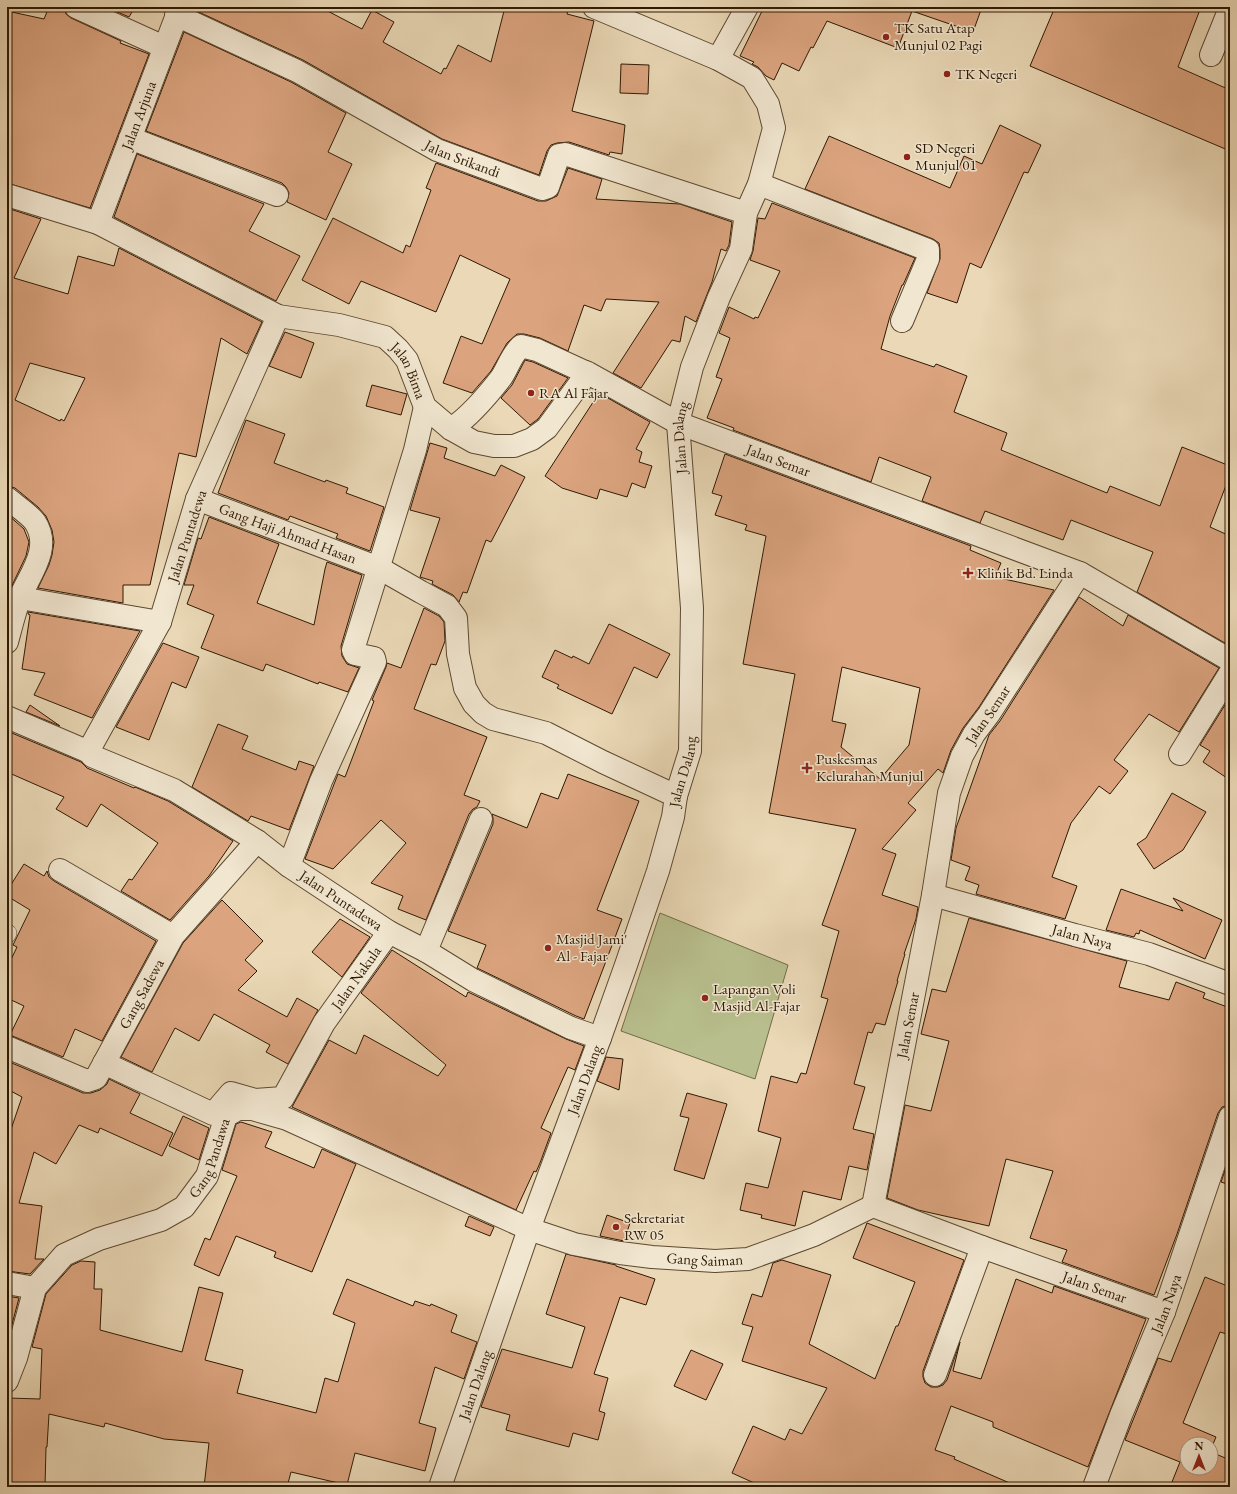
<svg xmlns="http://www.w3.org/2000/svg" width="1237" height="1494" font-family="'EB Garamond',serif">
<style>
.green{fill:#b8be8d;stroke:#736c48}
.building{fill:#dba47f;stroke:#2e1903;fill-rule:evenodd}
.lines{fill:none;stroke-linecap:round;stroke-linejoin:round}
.service-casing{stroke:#5d4930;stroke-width:18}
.minor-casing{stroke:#5d4930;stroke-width:24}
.service{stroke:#f1e6d0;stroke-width:17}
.minor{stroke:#f1e6d0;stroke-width:22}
.poi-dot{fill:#8f2418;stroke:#f1e6d0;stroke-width:1.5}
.labels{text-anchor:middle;stroke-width:3;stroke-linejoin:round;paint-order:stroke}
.poi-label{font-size:15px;fill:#2e1903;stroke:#f1e6d0;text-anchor:start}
.street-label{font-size:15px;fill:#2e1903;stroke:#f1e6d0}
</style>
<rect width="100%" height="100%" fill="#ead8b6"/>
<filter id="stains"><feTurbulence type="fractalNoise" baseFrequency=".005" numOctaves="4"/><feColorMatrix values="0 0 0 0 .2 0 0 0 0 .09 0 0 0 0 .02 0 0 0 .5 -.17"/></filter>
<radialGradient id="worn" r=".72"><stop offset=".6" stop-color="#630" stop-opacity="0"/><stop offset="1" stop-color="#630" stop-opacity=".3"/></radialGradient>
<path class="green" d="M660,913L788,965L755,1079L621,1031Z"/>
<path class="building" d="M49,7H64L66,14L71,18L121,41L120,43L149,54L90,208L7,183V11L44,19Z
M106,7H135L129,17Z
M192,7H320L362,29L372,10L394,22L383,42L441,74L444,68L446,69L458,45L491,62L505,7H569L567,14L594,21L572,111L625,125L622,154L610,152L609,155L569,142L557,143L551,145L547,151L539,175L442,139L303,60L192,9Z
M764,7H982L973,32L912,11L898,48L827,21L813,48L811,47L799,71L782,63L774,80L766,76L758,67L752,64L754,62L740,56Z
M1055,7H1201L1178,67L1230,90V151L1030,66Z
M184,32L291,82L346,113L328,152L352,164L326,220L287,202L289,193L286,187L282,183L146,131Z
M621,64L649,65L648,94L620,93Z
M1000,125L1041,145L1028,173L1024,172L981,268L970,263L957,303L927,293L940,259V250L939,243L933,239L805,189L829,136L950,188L964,156L982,164Z
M137,154L264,204L249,231L300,256L276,301L114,217Z
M436,163L538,201H546L557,196L568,168L602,179L596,199L680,204L732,222L729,245L726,251L721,249L712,282L696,322L685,316L680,342L672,340L641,388L613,373L659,302L606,299L601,311L584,305L568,351L540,338L524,334H517L507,343L491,371L472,393L443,383L461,336L482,344L510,279L460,255L436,312L361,281L349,304L302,280L333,218L403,253L406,245L410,247L431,190L426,188Z
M772,203L915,258L903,285H902L890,316L881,349L934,367L936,364L967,376L954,412L1007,433L1001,450L1107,493L1110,486L1160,506L1182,447L1230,466V475L1210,527L1230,536V646L1137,592L1153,552L1071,520L1063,540L985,511L980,523L922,501L931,477L879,457L871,482L733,430L734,428L707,418L722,379L716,377L730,338L719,333L729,307L754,319L755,317L758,318L780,271L750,260L753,251L758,218L765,219Z
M7,208L41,219L14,278L68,294L78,256L114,266L119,248L262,322L247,354L221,338L196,457L179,453L150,585H123V603L38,588L49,565L52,555L54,542L52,530L46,516L38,507L15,488L7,486ZM30,363L85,378L64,421L61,419L60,421L15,400Z
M285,332L314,343L301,378L269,366Z
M525,360L533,362L568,378L538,419L530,425L501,398L512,385Z
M372,385L407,394L401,415L366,406Z
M599,393L650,422L636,449L642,452L639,462L652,466L645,488L632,483L627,497L600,489L597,499L562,488L545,476Z
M246,420L285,434L274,463L325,482L326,480L348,488L346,493L384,507L370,551L336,538L338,534L290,516L288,520L218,493Z
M430,443L447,448L444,458L495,476L501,465L525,477L491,542L486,540L467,593L463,592L459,602L453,595L432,584L433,581L420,577L440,518L410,510Z
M725,454L971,546L970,550L1001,563L995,577L1054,590L979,707L963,728L951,750L943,773L938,769L908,803L916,810L882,849L896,854L882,895L918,907L916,919L904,954H905L897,981H898L885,1025L876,1023L872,1033L868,1032L854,1084L865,1087L853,1129L874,1134L867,1170L849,1166L841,1200L803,1191L795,1226L761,1218L762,1215L740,1210L746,1183L768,1188L781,1138L758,1131L771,1076L797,1083L801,1073L806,1074L828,999L821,997L839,931L822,925L856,829L769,813L795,674L743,664L766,536L745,530L747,525L715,515L722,496L712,493ZM842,667L920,688L909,745L880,779L841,747L846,724L832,721Z
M7,514L24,529L29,542L26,556L7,596Z
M209,517L279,544L257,603L314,625L325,569L327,562L362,575L341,646L342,656L347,664L359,668L348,692L319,682L318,684L266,664L263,671L201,648L214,615L187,604L194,585H184L198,538L201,539Z
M1079,597L1123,626L1128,615L1219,668L1179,732L1149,714L1114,760L1128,771L1110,794L1099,786L1071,823L1052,877L1077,886L1065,919L976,894L979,885L965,880L970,867L951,860L956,828L989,735L1000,721Z
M424,608L439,616L444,622L445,641L436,665L431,664L414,709L487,737L464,795L480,801L477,807L473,809L469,814L426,920L398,909L403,896L371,883L406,843L381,820L333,869L305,859L338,774L345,777L374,701L372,700L386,667L387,663L401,668Z
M28,612L140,631L92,718L34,695L45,673L22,669L30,615L28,614Z
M609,624L670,654L657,678L634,667L612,714L557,688L559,685L542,677L555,650L572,658L573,656L589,664Z
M163,643L199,657L186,688L172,682L149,740L116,727Z
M1230,697V780L1203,762L1210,751L1200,745Z
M30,705L60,726L26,712Z
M218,724L248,736L242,749L296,770L299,761L314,766L289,830L251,816L248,821L192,787Z
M7,731L81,762L87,768L134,788L135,787L168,801L233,841L209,876L170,920L121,891L129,879L132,880L158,843L101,804L87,827L56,809L64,797L7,772Z
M568,774L639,801L597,910L622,919L584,1019L576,1016L477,968L486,945L448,931L493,824V818L492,814L527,828L541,793L558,799Z
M1172,793L1206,812L1183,850L1154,869L1137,844L1146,838Z
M24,864L44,876L47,871L49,877L54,881L156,941L102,1041L75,1029L63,1057L10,1035L24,1006L7,998V968L17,947L13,945L30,910L7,896V891Z
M1121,889L1183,911L1173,898L1222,920L1205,959L1140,930L1139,934L1136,933L1134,937L1106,930Z
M222,900L263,941L245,960L257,971L238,990L287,1017L297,998L318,1010L288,1064L266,1052L270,1045L214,1014L199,1041L175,1028L152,1072L121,1057L183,943Z
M969,918L1127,961L1119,987L1169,1000L1176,982L1205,993L1203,998L1230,1008V1105L1222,1107L1218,1113L1177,1234L1154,1295L1062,1262L1067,1250L1030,1238L1053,1171L1006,1159L989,1226L918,1210L887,1198L905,1105L931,1111L949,1041L921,1034L932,989L946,992Z
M340,919L370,937L342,977L312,952Z
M392,950L466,997L468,992L566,1039L584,1046L575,1070L568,1067L541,1128L551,1133L540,1163L536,1172L534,1171L516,1210L292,1107L329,1040L356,1054L364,1035L438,1076L446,1065L361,993Z
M606,1057L623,1059L619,1090L597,1081Z
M7,1061L83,1093H91L100,1090L107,1084L109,1079L140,1094L130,1113L173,1133L162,1156L100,1128L98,1133L79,1125L56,1164L34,1152L19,1203L42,1206L35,1259H44L30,1274L7,1271V1141L22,1097L7,1089Z
M687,1093L727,1104L704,1179L674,1170L689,1118L680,1116Z
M183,1116L209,1128L199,1160L169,1146Z
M241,1122L272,1132L265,1147L314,1168L322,1149L356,1164L312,1272L274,1257L276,1252L236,1236L219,1276L194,1265L205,1238L210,1240L237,1176L222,1170L236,1124Z
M1230,1156V1185L1221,1182Z
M607,1215L630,1223L624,1241L600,1236Z
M469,1216L494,1227L490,1236L465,1226Z
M867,1223L964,1260L923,1371V1377L925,1383L931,1387H938L943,1385L947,1380L960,1342L953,1371L981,1379L1016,1279L1052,1293L1054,1286L1146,1319L1088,1467L993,1427V1422L951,1406L935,1450L955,1457L954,1459L1019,1487H763L732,1473L753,1426L785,1440L790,1429L802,1434L827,1388L742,1361L753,1327L742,1324L752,1294L762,1297L773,1263L782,1260L831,1275L809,1344L875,1379L896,1326H898L915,1282L853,1258Z
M566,1254L616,1265V1266L655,1279L646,1305L620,1297L594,1374L608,1378L599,1411L605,1413L598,1440L573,1433L569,1447L506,1430L510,1415L481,1407L502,1349L572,1368L585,1327L546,1314Z
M81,1261L95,1262L94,1289H102L100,1330L182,1352L199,1287L223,1293L205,1360L243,1370L237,1393L316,1413L325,1378L338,1382L355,1323L333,1314L347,1279L413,1306L415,1301L430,1306L431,1304L457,1315L451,1332L477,1342L464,1379L435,1367L419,1423L436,1428L425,1471L355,1453L347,1485L291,1472L287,1487H204L209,1443L164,1439L105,1423L104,1427L49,1414L47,1447H46L45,1487H7L8,1398L40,1399L42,1349L32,1347L46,1294L72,1265Z
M1205,1277L1230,1287V1335L1220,1332L1183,1423L1216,1437L1211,1449V1444H1187V1468H1211V1452L1230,1460V1487H1170L1180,1462L1125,1440L1158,1358L1171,1362Z
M7,1296L19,1298L7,1343Z
M691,1350L723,1364L706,1400L674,1386Z"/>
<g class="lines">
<g class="service-casing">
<path id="service" d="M7,935L8,933"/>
</g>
<g class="minor-casing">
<g id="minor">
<path d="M76,7L164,47"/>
<path id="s1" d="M176,15L297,71L437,150L542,189L548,187L559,155L565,154L746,213"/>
<path d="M1211,55L1230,8"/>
<path d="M718,59L747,7"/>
<path d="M130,138L277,195"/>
<path d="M759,184L928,250V259L902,321"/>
<path id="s2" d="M7,195L98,223L278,316L339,325L385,337L398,349L407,360L425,407L451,429L474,442L494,446H514L532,439L547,428L580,383L585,372L588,373L678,423L1080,573L1230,660"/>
<path id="s3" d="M98,223L180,7"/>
<path id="s4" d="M278,316L197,499L160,622L90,748L89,752L92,756L174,790L257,841L289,866L389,932L426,951L473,980L571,1028L600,1038"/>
<path d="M451,429C469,417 487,396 501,378C509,366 510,357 521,346L537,350L585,372"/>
<path d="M7,498C15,505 29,514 35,522C52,548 30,574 20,597C15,611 11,627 7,642"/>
<path id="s5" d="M197,499L379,568L421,592L447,606L456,618L458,654L465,688L474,704L483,713L493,719L546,733L603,762L676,796"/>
<path d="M20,598L160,622"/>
<path d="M7,717L89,752"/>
<path d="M1180,754L1230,673"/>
<path d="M289,866L321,781L375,662L374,658L355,654L353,650L415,450L425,407"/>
<path d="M60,870L173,936"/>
<path id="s6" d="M933,895L1075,935L1149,954L1230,984"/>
<path d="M426,951L481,819"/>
<path id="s7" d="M7,1047L87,1081L96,1078L173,936L257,841"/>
<path id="s8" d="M104,1063L213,1114L231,1093L255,1100L283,1098L324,1023L389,932"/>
<path id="s9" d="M873,1206L933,895L949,793L962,756L974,734L989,714L1080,573"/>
<path id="s10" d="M873,1206L982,1247L1164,1312"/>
<path d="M7,1283L35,1288"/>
<path d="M935,1375L982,1247"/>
<path id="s11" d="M7,1381L16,1358L35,1288L64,1255L99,1239L161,1220L184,1207L207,1176L226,1116L238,1109H252L287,1119L529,1229L574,1244L620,1253L652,1257L715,1261L748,1259L814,1235L873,1206"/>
<path id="s12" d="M440,1487L529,1229L600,1038L626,965L658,871L673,817L676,796L690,751L692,608L678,423L692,367L719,297L741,249L746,213L759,184L774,128L768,104L752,78L718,59L594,7"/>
<path id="s13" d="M1094,1487L1121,1415L1164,1312L1230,1117"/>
</g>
</g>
<use href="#service" class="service"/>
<use href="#minor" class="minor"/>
</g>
<g class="poi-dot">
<circle cx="886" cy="37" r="4"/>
<circle cx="947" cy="74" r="4"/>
<circle cx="907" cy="157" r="4"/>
<circle cx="531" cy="393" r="4"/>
<path d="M966 567h4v4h4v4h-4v4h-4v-4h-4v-4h4z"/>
<path d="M805 762h4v4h4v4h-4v4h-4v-4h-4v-4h4z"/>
<circle cx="548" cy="948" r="4"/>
<circle cx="705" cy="998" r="4"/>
<circle cx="616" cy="1227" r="4"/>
</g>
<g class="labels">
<g class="poi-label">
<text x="894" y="33">TK Satu Atap<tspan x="894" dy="17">Munjul 02 Pagi</tspan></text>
<text x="955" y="79">TK Negeri</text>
<text x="915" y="153">SD Negeri<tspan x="915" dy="17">Munjul 01</tspan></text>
<text x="539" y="398">RA Al Fajar</text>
<text x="977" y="578">Klinik Bd. Linda</text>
<text x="816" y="764">Puskesmas<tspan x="816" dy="17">Kelurahan Munjul</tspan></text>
<text x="556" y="944">Masjid Jami'<tspan x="556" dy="17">Al - Fajar</tspan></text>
<text x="713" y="994">Lapangan Voli<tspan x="713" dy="17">Masjid Al-Fajar</tspan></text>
<text x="624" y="1223">Sekretariat<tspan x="624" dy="17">RW 05</tspan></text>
</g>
<g class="street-label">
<text dy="5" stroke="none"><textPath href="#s3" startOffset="115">Jalan Arjuna</textPath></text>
<text dy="5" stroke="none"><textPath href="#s1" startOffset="321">Jalan Srikandi</textPath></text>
<text dy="5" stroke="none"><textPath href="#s2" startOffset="449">Jalan Bima</textPath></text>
<text dy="5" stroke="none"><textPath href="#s12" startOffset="1092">Jalan Dalang</textPath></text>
<text dy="5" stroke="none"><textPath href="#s2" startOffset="909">Jalan Semar</textPath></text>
<text dy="5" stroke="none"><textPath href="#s5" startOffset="97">Gang Haji Ahmad Hasan</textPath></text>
<text transform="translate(187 536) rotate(-72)" y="5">Jalan Puntadewa</text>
<text dy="5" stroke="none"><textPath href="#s9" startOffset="508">Jalan Semar</textPath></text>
<text dy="5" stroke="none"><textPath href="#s12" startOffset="756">Jalan Dalang</textPath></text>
<text dy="5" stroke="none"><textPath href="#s4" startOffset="771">Jalan Puntadewa</textPath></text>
<text dy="5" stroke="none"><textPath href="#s6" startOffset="155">Jalan Naya</textPath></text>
<text dy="5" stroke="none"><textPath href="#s8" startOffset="342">Jalan Nakula</textPath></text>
<text dy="5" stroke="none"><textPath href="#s7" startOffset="192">Gang Sadewa</textPath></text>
<text dy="5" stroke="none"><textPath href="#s9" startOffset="184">Jalan Semar</textPath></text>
<text dy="5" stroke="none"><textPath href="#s12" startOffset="432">Jalan Dalang</textPath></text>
<text dy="5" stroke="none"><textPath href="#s11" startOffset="327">Gang Pandawa</textPath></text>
<text dy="5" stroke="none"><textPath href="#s11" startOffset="882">Gang Saiman</textPath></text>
<text dy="5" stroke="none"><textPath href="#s10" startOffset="236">Jalan Semar</textPath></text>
<text dy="5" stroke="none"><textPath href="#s13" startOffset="197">Jalan Naya</textPath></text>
<text dy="5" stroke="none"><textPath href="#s12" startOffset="108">Jalan Dalang</textPath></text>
</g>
</g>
<rect width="1237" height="1494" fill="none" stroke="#ead8b6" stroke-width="24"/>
<rect x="8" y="8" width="1221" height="1478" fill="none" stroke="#2e1903" stroke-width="2"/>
<rect x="12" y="12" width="1213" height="1470" fill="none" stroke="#2e1903"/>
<g transform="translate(1199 1456)"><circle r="19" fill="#f1e6d0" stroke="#a3947e"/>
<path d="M0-3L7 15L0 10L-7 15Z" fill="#8f2418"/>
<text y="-6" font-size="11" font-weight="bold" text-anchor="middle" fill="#2e1903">N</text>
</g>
<rect width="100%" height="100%" filter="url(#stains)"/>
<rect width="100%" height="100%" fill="url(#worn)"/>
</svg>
